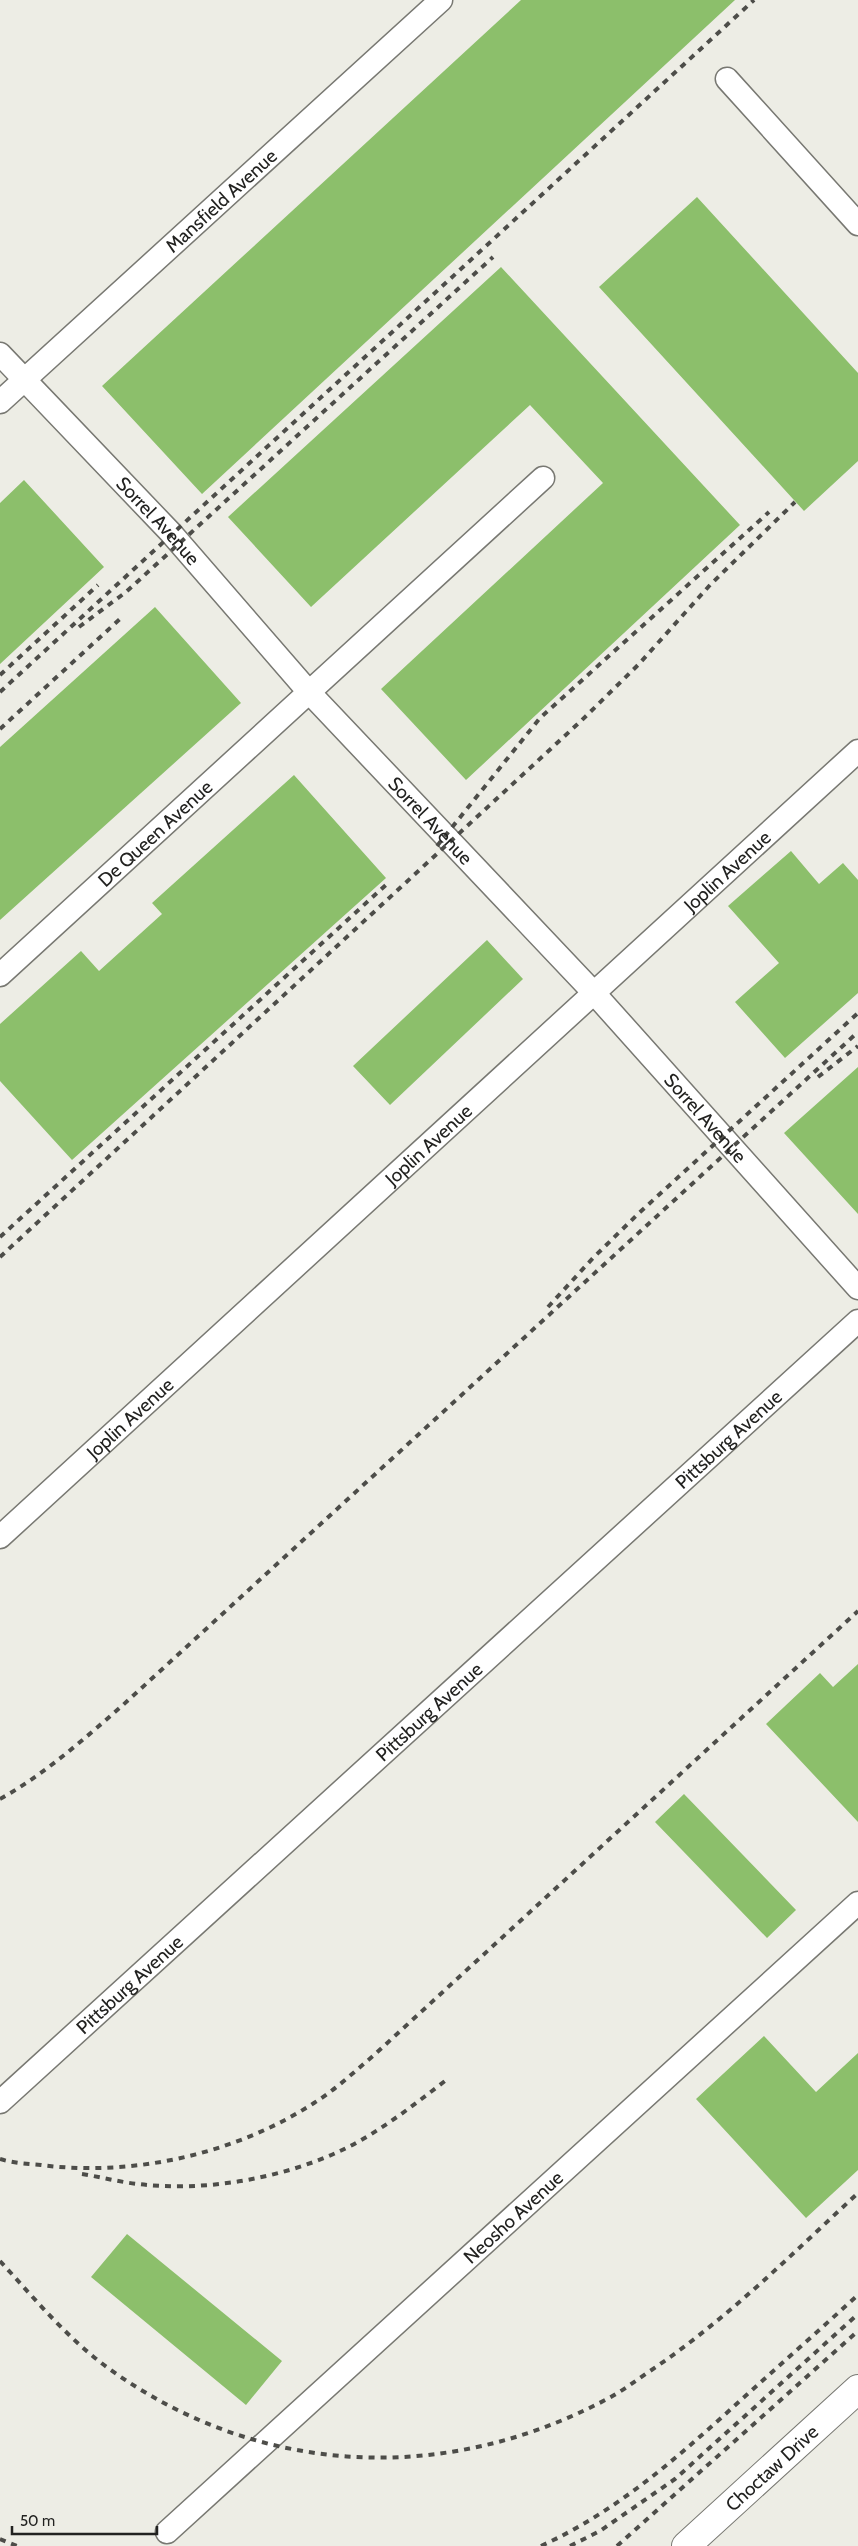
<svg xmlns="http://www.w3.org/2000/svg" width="858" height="2546" font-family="Cabin,sans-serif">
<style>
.building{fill:#8cbf6b}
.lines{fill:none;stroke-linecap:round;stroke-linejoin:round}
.minor-casing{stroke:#787872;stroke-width:25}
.major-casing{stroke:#787872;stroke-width:30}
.minor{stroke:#fff;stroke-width:22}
.major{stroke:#fff;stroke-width:28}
.rail{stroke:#4d4d49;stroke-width:4;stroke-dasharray:6 6;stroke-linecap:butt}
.labels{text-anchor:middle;stroke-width:4;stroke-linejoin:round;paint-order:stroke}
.street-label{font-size:19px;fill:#222220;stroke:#edede5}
</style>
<rect width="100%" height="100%" fill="#edede5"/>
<path class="building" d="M521,0H735L202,494L102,386Z
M697,197L858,373V461L804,511L599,287Z
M501,267L740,525L466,780L381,689L603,483L530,405L311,607L228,517Z
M24,480L104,567L0,664V503Z
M155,607L241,703L0,920V747Z
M294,775L386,878L72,1160L0,1081V1024L81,951L99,971L162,914L152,903Z
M791,851L819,884L843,863L858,880V993L785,1058L735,1002L779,963L728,906Z
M487,940L523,979L390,1105L353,1066Z
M858,1067V1214L784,1133Z
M858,1664V1822L766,1724L820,1673L833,1687Z
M684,1794L796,1910L767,1938L655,1822Z
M764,2036L816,2092L858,2053V2170L806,2218L696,2099Z
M127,2234L282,2361L246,2405L91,2277Z"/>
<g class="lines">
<g class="minor-casing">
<g id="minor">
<path d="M727,79L858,224"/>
<path id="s1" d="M0,354L171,533L308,691L594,993L858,1288"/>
<path id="s2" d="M0,402L441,0"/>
<path id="s3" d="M0,975L543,478"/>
<path id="s4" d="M0,1537L858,751"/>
<path id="s5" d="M0,2102L858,1321"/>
<path id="s6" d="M167,2532L858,1903"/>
</g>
</g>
<g class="major-casing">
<g id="major">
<path id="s7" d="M686,2546L858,2389"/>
</g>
</g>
<use href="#minor" class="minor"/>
<use href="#major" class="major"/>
<path class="rail" d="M79,627L126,592L493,257
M0,675L98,585
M0,692L754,0
M0,729L121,618
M437,846L540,718L769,512
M818,1077L858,1046
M0,1237L388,883
M0,1257L582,720L639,664L710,585L795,502
M548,1307L593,1258L639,1213L858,1013
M0,1799C45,1774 84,1739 123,1705L858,1032
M0,2159C13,2163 27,2164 41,2165C133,2177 235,2154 314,2103C335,2090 354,2072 373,2056L858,1611
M82,2174C101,2177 119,2182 138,2184C203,2192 279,2179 338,2152C377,2134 411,2107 445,2081
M0,2261C34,2298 67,2338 108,2368C259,2477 445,2486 609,2398C622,2391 634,2382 647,2373C724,2322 790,2256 858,2193
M0,2539L17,2546
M541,2546C615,2512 671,2463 731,2409C773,2371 816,2333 858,2295
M570,2546L600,2531L675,2479L858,2314
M617,2546L858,2331"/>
</g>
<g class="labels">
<g class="street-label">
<text dy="7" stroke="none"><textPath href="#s2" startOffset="299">Mansfield Avenue</textPath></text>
<text dy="7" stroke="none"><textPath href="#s1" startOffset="230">Sorrel Avenue</textPath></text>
<text dy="7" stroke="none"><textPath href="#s1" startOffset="635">Sorrel Avenue</textPath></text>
<text dy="7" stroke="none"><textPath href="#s3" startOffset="210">De Queen Avenue</textPath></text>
<text dy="7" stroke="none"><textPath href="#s4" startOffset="986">Joplin Avenue</textPath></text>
<text dy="7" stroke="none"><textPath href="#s1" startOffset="1040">Sorrel Avenue</textPath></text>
<text dy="7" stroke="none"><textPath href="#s4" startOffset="581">Joplin Avenue</textPath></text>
<text dy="7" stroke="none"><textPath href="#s4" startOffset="176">Joplin Avenue</textPath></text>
<text dy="7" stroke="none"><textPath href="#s5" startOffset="985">Pittsburg Avenue</textPath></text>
<text dy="7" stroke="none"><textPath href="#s5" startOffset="580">Pittsburg Avenue</textPath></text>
<text dy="7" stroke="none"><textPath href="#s5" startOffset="175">Pittsburg Avenue</textPath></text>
<text dy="7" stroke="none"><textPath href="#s6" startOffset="468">Neosho Avenue</textPath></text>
<text dy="7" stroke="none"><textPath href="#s7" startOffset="116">Choctaw Drive</textPath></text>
</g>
</g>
<path d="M12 2526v8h145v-8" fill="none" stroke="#222220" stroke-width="2.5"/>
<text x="20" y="2526" font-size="15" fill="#222220" stroke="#edede5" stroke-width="4" paint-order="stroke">50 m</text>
</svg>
